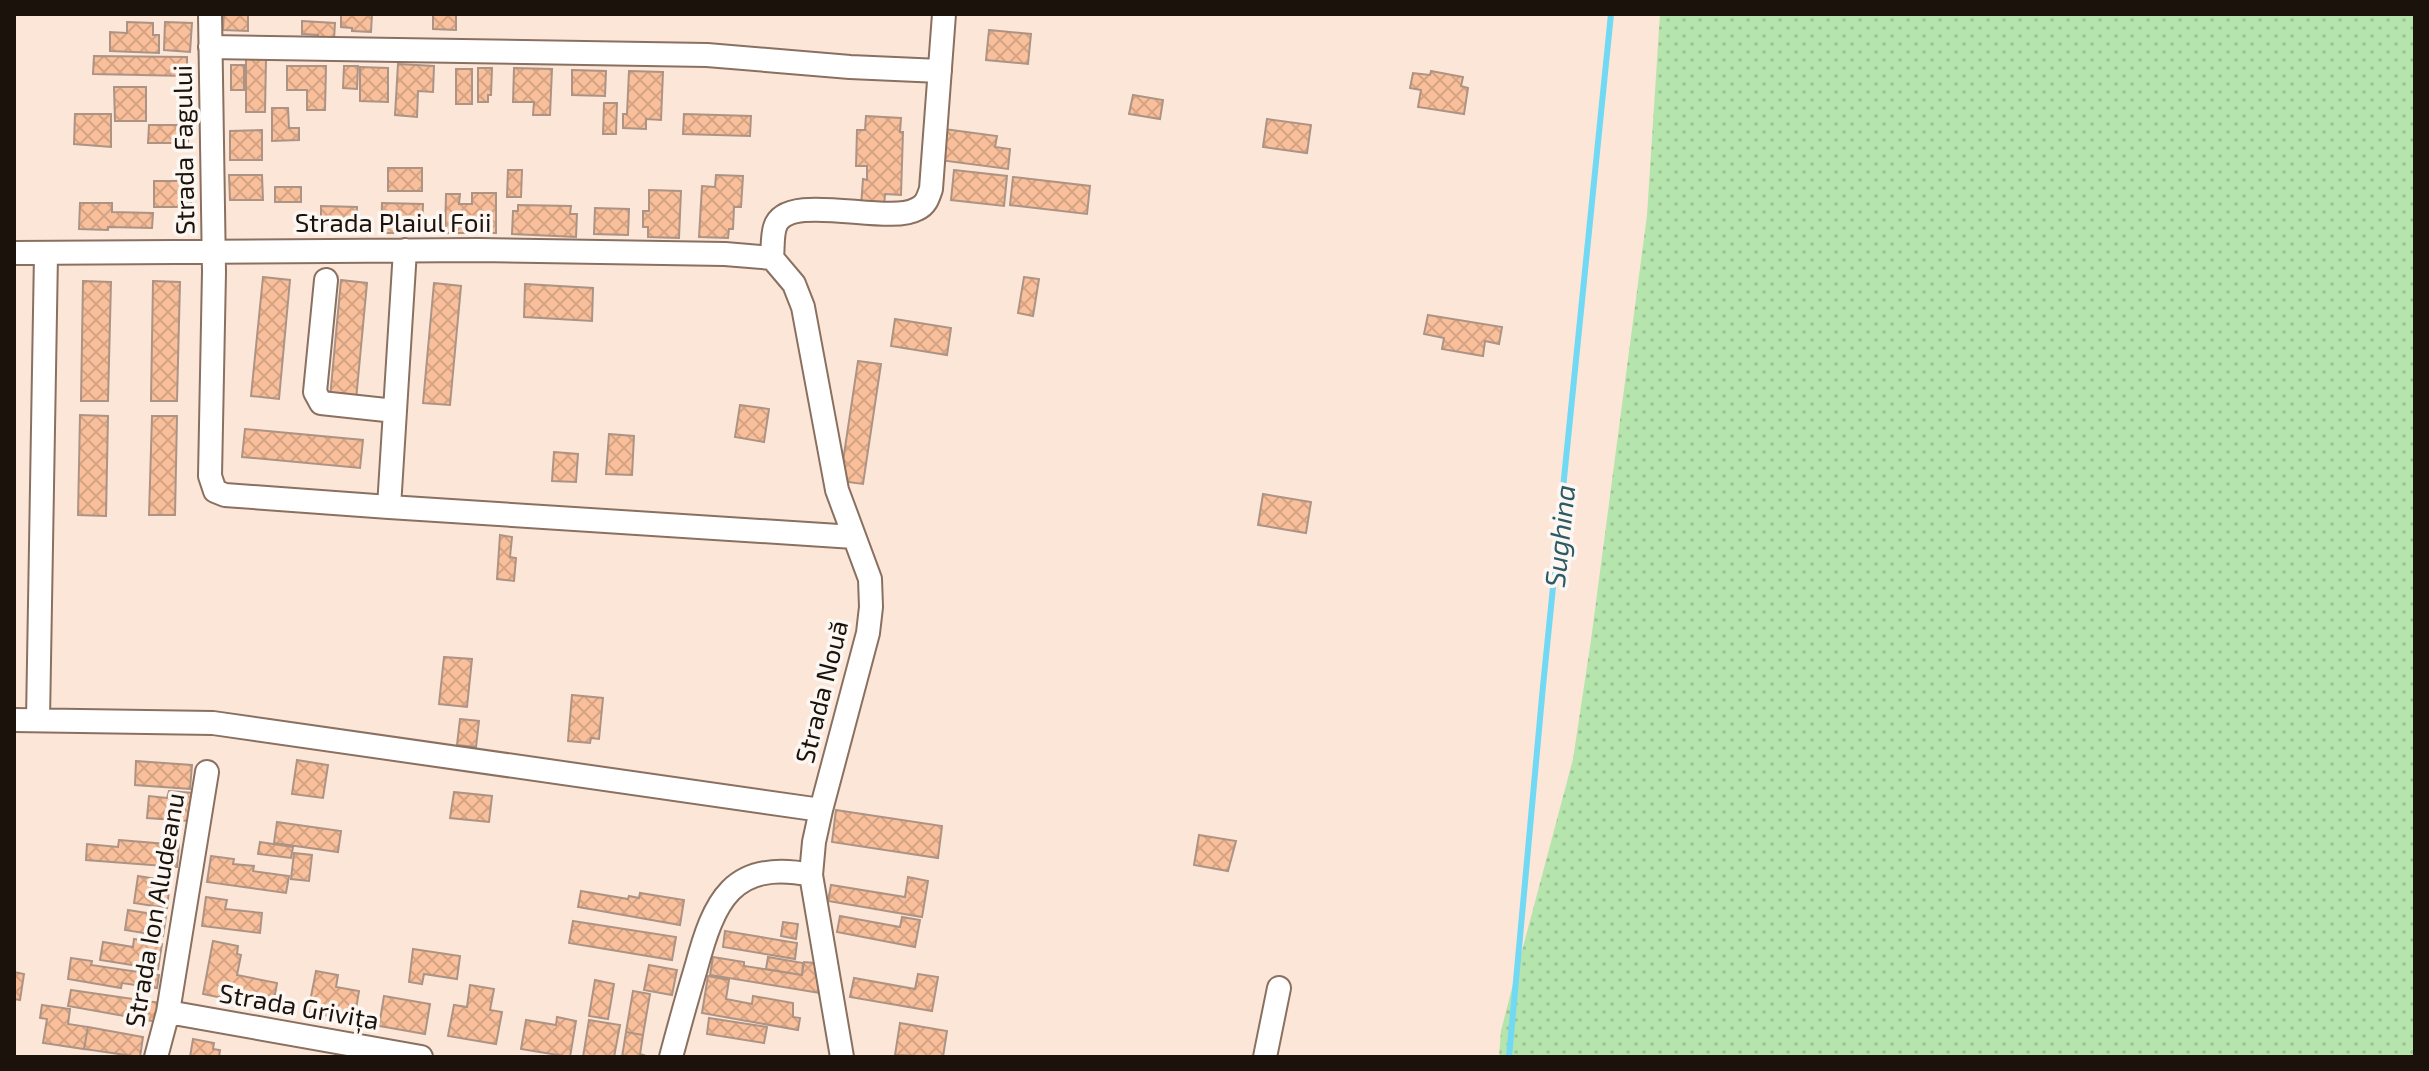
<svg xmlns="http://www.w3.org/2000/svg" width="2429" height="1071" font-family="'Exo 2',sans-serif">
<style>
.grass{fill:url(#grass-dots)}
.lines{fill:none;stroke-linecap:round;stroke-linejoin:round}
.stream{stroke:#71d9f3;stroke-width:6}
.building{fill:url(#building-cross-hatch);stroke:#ad9383;stroke-width:2}
.minor-casing{stroke:#897060;stroke-width:26}
.minor{stroke:#fff;stroke-width:22}
.labels{text-anchor:middle;stroke-width:7;stroke-linejoin:round;paint-order:stroke}
.street-label{font-size:26px;fill:#1b120c;stroke:#fcf7f3}
.water-label{font-size:28px;font-style:italic;fill:#2c5a65;stroke:#fcf7f3}
</style>
<defs>
<pattern id="grass-dots" width="8" height="8" patternUnits="userSpaceOnUse" patternTransform="scale(2)"><rect width="8" height="8" fill="#b5e5ac"/><path d="M2 2h.1M6 6h.1" fill="none" stroke="#9bc393" stroke-width="1.8" stroke-linecap="round"/></pattern>
<pattern id="building-cross-hatch" width="8" height="8" patternUnits="userSpaceOnUse" patternTransform="scale(2)"><rect width="8" height="8" fill="#f9bf9a"/><path d="M0 0l8 8M0 8l8-8" fill="none" stroke="#d5a384"/></pattern>
</defs>
<rect width="100%" height="100%" fill="#fce6d8"/>
<path class="grass" d="M1660,14H2415V1057H1499L1501,1031L1511,992L1573,759L1591,640L1647,215Z"/>
<g class="lines">
<path class="stream" d="M1509,1057L1543,686L1611,14"/>
</g>
<path class="building" d="M224,14H248V31L223,30Z
M341,14H372L371,32L352,31V28L341,27Z
M433,14H456V30L433,29Z
M302,21L335,23L334,40L318,39V35L302,34Z
M127,22L153,23V35H159V53L110,51V32L127,33Z
M165,22L192,23L190,52L164,50Z
M989,30L1031,34L1028,64L986,60Z
M94,56L187,57V76L93,74Z
M246,59H266L265,112H246Z
M398,64L434,66L433,92L418,91L417,117L395,115Z
M231,65H244V90H231Z
M287,66H326L325,110H307V90H287Z
M344,66H358L357,89L343,88Z
M360,67L388,68V102L360,101Z
M478,68H492L491,95H488V102H478Z
M514,68L552,69L550,115H533L534,102H513Z
M456,69H472V104H456Z
M572,70L606,71L605,96L572,95Z
M629,71L663,72L661,120L646,119V129L623,128V114H627Z
M1431,71L1463,77L1461,86L1468,88L1464,114L1418,107L1421,90L1410,88L1413,73L1430,75Z
M114,87H146V121H115Z
M1133,95L1163,100L1160,119L1129,114Z
M604,103H617L616,134H603Z
M272,108H288L289,128H299V140L272,141Z
M75,114H111V147L74,144Z
M684,114L751,116L750,136L683,134Z
M866,116L901,118L900,132H903L901,195L885,194L884,207L861,206L863,179L867,180V166H856L857,130H865Z
M1267,119L1311,125L1307,153L1263,147Z
M149,125H189L188,143H148Z
M944,129L997,136L995,147L1010,149L1008,169L939,160Z
M262,130V160H230V131Z
M388,168H422V191H388Z
M508,170H522L521,197H507Z
M954,170L1007,176L1004,206L951,200Z
M229,175H262L263,200H230Z
M716,175L743,176L741,207H734L733,229H729L728,238L699,237L702,186L715,187Z
M1013,177L1090,186L1087,214L1010,205Z
M154,181H191V207H154Z
M275,187H301V202H275Z
M649,190L681,191L679,238L648,237V227H643V211H649Z
M472,193H496V233H445L446,194H460L459,204H472Z
M80,203H112V212L153,213L152,228L108,227V230L79,229Z
M382,203L423,204L422,233H381Z
M518,205L571,206L570,214H577L576,237L512,234L513,211H518Z
M321,206L357,207L356,225L321,224Z
M595,208L629,209L628,235L594,234Z
M263,277L290,280L279,399L251,396Z
M1024,277L1039,279L1033,316L1018,313Z
M341,280L367,283L356,400L330,398Z
M83,281L111,282L108,401H81Z
M153,281L180,282L177,401H151Z
M434,283L461,286L450,405L423,403Z
M525,284L593,288L592,321L524,317Z
M1428,315L1502,327L1499,344L1485,341L1483,356L1442,349L1444,338L1424,334Z
M895,319L951,328L947,355L891,346Z
M858,361L881,364L863,484L840,481Z
M740,405L769,409L764,442L735,437Z
M80,415L108,416L106,516L78,515Z
M152,416H177L175,515H149Z
M245,429L363,440L360,468L242,457Z
M609,434L634,436L632,475L606,474Z
M554,452L578,454L576,482L552,481Z
M1263,494L1311,502L1306,533L1258,525Z
M500,535L512,537L510,557L516,558L514,581L497,579Z
M444,657L472,659L467,707L439,704Z
M572,695L603,698L599,739L591,738L590,743L568,741Z
M460,719L479,721L476,747L457,745Z
M297,760L328,765L323,798L292,794Z
M136,761L192,765L190,789L135,785Z
M169,791L193,793L190,821L147,818L149,796L167,798Z
M454,792L492,796L489,822L450,818Z
M836,810L942,826L938,858L832,842Z
M277,822L341,831L338,852L274,843Z
M1199,835L1236,841L1228,871L1194,865Z
M119,840L179,845L177,867L86,860L87,844L118,847Z
M260,842L293,847L291,858L258,854Z
M294,853L312,855L309,881L291,879Z
M211,856L234,859L233,864L254,866L253,871L289,876L286,893L207,882Z
M138,876L170,881L167,908L134,903Z
M908,877L928,881L922,917L828,901L831,885L905,897Z
M581,891L628,899L629,896L639,898L640,893L684,900L680,925L578,907Z
M206,897L227,900L225,909L262,913L260,933L202,926Z
M128,910L166,916L163,936L125,930Z
M840,916L900,927L902,917L920,920L915,947L837,932Z
M573,921L676,937L672,960L569,943Z
M783,922L798,924L796,939L781,936Z
M725,931L797,943L795,959L723,947Z
M134,939L162,944L158,969L100,960L103,942L133,947Z
M213,941L238,946L237,954L241,955L237,975L277,983L274,1000L248,995L247,998L239,997L238,1001L203,994Z
M413,949L460,956L457,979L424,974L422,984L409,982Z
M713,957L744,962V966L802,975L804,962L815,963L820,993L710,975Z
M768,957L803,963L802,975L766,969Z
M71,958L92,961L91,965L159,975L157,988L122,983L121,988L68,979Z
M649,965L677,970L672,995L644,990Z
M316,971L338,975L336,987L359,991L354,1021L308,1012Z
M14,972L24,974L20,1000L14,999Z
M918,974L938,977L932,1011L850,997L854,978L915,989Z
M708,976L729,980L726,999L752,1004L753,996L793,1003V1017L800,1018L798,1030L702,1013Z
M595,980L614,984L608,1019L589,1016Z
M470,985L494,989L490,1010L502,1012L496,1044L448,1036L454,1005L467,1007Z
M71,990L161,1003L158,1022L68,1006Z
M633,991L650,994L643,1035L626,1032Z
M384,996L430,1004L425,1034L379,1026Z
M42,1005L70,1009L68,1024L88,1027L84,1049L43,1043L47,1019L40,1018Z
M557,1017L576,1021L570,1057L521,1049L526,1020L556,1025Z
M709,1018L767,1027L764,1043L707,1034Z
M589,1020L620,1025L614,1057H583Z
M900,1023L947,1031L943,1057L895,1055Z
M88,1027L143,1037L140,1057L84,1049Z
M626,1032L643,1035L640,1054L649,1057H622Z
M193,1039L214,1043L213,1049L220,1050L219,1057H190Z"/>
<g class="lines">
<g class="minor-casing">
<path id="minor" d="M210,14L214,272L210,476L215,491L225,495L389,507L405,250
M210,47L707,55L850,67L940,71
M14,253L479,250L725,254L772,258
M772,258L794,284L803,307L837,490L870,579L871,607L868,633L821,810L814,842L811,875L842,1057
M772,258C773,249 772,236 775,227C786,190 888,226 917,209C926,205 928,198 931,189L944,14
M326,280L315,392L321,403L395,411
M389,507L854,537
M14,720L213,723L821,810
M38,720L46,254
M168,1012L421,1057
M156,1057L168,1012L207,772
M671,1057C679,1027 687,998 696,968C714,901 732,859 811,875
M1265,1057L1279,988"/>
</g>
<use href="#minor" class="minor"/>
</g>
<g class="labels">
<g class="street-label">
<text transform="translate(184 150) rotate(-91)" y="9">Strada Fagului</text>
<text x="393" y="232">Strada Plaiul Foii</text>
<text transform="translate(822 692) rotate(-76)" y="9">Strada Nouă</text>
<text transform="translate(155 910) rotate(-80)" y="9">Strada Ion Aludeanu</text>
<text transform="translate(299 1007) rotate(10)" y="9">Strada Grivița</text>
</g>
<g class="water-label">
<text transform="translate(1560 536) rotate(-84)" y="10">Sughina</text>
</g>
</g>
<rect width="2429" height="1071" fill="none" stroke="#1b120c" stroke-width="32"/>
</svg>
